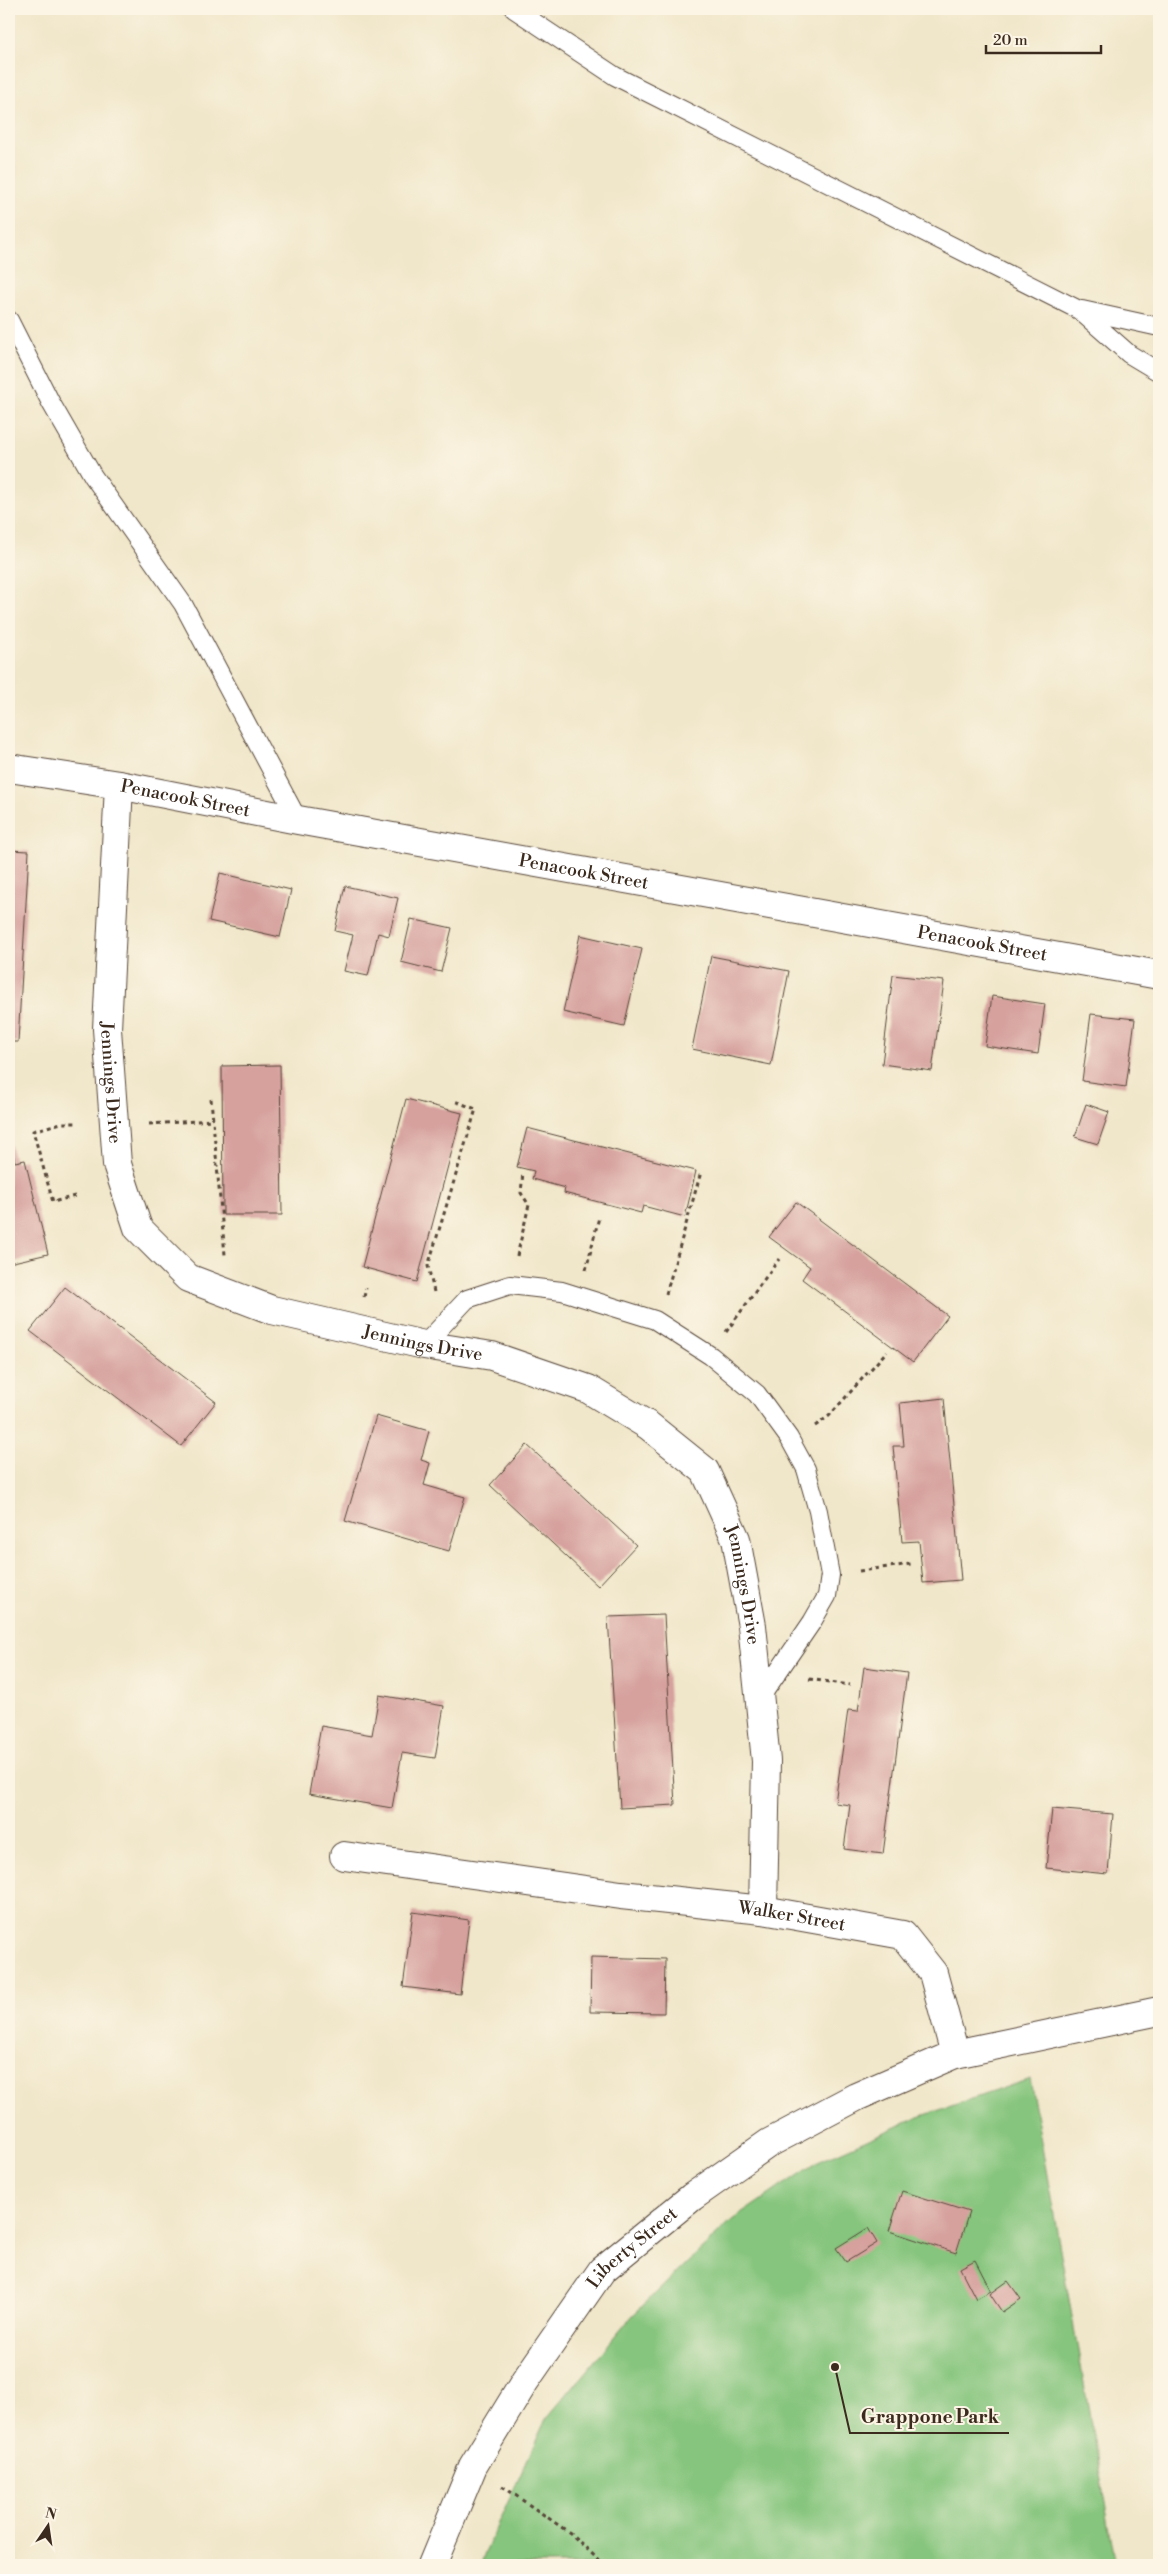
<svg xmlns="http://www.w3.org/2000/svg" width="1168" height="2574" font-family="'Libre Bodoni',serif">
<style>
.green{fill:#85c57d;stroke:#60784e}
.building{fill:#d6a09d}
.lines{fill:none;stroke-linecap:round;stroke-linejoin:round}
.service-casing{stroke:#564638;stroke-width:20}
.minor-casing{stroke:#564638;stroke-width:30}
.tertiary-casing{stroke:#564638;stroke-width:30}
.path{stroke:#564638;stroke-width:3;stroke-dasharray:4 4;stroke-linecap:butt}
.service{stroke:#fff;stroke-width:18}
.minor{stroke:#fff;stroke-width:28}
.tertiary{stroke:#fff;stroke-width:28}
.labels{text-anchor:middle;stroke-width:4;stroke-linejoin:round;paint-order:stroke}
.street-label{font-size:18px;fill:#3b2a1e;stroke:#fcf5e5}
.leader{fill:none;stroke:#3b2a1e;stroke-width:2}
.callout-dot{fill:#3b2a1e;stroke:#fcf5e5;stroke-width:2}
.callout-label{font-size:19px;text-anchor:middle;font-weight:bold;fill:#3b2a1e;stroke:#fcf5e5;stroke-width:4;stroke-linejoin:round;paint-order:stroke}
</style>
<rect width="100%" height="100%" fill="#fcf5e5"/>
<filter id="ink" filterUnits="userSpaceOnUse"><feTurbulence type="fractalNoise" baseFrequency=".02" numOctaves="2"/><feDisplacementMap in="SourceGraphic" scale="10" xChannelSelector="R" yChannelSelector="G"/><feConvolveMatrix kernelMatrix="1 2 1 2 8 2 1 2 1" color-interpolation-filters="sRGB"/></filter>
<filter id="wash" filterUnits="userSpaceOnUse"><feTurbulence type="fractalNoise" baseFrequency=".0096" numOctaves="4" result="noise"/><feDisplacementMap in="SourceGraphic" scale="20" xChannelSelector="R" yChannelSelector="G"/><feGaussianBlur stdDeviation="1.12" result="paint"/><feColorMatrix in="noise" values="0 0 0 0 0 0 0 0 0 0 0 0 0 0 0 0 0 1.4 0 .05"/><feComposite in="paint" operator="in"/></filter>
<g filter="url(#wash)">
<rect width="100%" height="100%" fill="#f0e6c9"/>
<path class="green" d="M1030,2079L1116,2565H481L486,2550L546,2419L633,2315L732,2220L817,2162L919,2117Z"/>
<g id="blocks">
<path class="building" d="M9,850L29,851L18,1042H9Z
M220,873L291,890L280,937L209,921Z
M345,886L398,898L389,936L378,933L368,976L344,971L353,935L335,931Z
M411,919L452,928L441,972L401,962Z
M580,935L642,949L624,1026L563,1012Z
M711,956L789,971L771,1065L692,1049Z
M893,975L944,981L932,1071L882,1064Z
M992,996L1045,1004L1038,1054L985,1046Z
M1091,1014L1135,1019L1126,1087L1082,1081Z
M280,1065L282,1215H223L222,1066Z
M406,1099L462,1113L417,1282L362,1267Z
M1086,1104L1109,1112L1098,1144L1075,1137Z
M527,1128L696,1171L685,1217L643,1206L641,1213L564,1193L565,1188L532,1179L534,1171L517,1167Z
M9,1138L15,1162L25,1160L48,1254L9,1263Z
M796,1202L948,1316L913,1362L802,1279L810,1267L769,1237Z
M65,1287L216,1402L181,1446L30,1331Z
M944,1398L961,1580L923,1583L919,1541L902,1542L893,1446H904L900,1403Z
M376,1416L429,1431L421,1460L430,1463L424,1485L465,1497L449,1551L345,1521Z
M527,1445L636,1545L598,1586L490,1485Z
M664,1615L675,1805L620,1808L608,1617Z
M864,1667L907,1673L883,1854L844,1849L850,1805L835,1803L848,1710L858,1711Z
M379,1695L444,1706L435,1758L402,1753L392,1808L309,1794L321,1726L372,1735Z
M1052,1809L1113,1814L1108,1874L1046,1868Z
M413,1912L469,1920L460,1994L403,1987Z
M591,1957L665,1959L664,2013L590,2012Z
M902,2191L969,2212L956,2253L889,2231Z
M868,2228L877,2243L846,2262L836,2248Z
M975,2260L991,2291L976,2299L960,2268Z
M1008,2281L1021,2299L1002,2312L990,2294Z"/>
</g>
</g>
<g filter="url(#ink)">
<use href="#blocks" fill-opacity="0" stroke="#564638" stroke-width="1"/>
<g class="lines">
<g class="service-casing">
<path id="service" d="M514,9L615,76L1079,310L1129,354L1159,372
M1082,310L1159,327
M9,320L51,403L93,476L183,604L298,820
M424,1345L467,1299L510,1285L562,1291L655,1320L711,1356L757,1394L789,1438L806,1469L818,1511L830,1575L827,1596L812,1622L760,1698"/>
</g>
<g class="minor-casing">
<g id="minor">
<path id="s1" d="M119,785L107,1029L117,1164L138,1228L188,1278L272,1310L424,1345L492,1356L588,1389L649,1426L705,1471L736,1539L752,1626L766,1761L763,1910"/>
<path id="s2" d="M344,1856L621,1895L763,1910L903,1935L933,1973L955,2054"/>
<path id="s3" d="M432,2565L473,2466L525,2381L602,2270L692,2197L769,2143L856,2097L955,2054L1159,2011"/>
</g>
</g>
<g class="tertiary-casing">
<g id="tertiary">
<path id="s4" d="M9,768L119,785L298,820L1159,975"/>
</g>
</g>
<path class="path" d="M211,1099L225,1255
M149,1124L213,1120
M75,1196L53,1202L33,1131L61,1123H77
M517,1256L529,1205L521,1193L523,1172
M586,1270L599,1217
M434,1292L428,1266L476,1109L454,1101
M666,1294L701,1172
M364,1297L366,1288
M726,1332L779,1259
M815,1426L829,1416L887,1351
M859,1571L911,1564
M809,1679L850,1685
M502,2486L570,2533L604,2565"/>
<use href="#service" class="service"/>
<use href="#minor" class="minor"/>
<use href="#tertiary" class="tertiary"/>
</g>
</g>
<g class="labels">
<g class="street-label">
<text dy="6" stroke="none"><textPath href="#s4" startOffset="179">Penacook Street</textPath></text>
<text dy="6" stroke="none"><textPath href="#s4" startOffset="584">Penacook Street</textPath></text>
<text dy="6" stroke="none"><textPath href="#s4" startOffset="989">Penacook Street</textPath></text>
<text dy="6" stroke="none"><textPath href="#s1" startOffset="298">Jennings Drive</textPath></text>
<text dy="6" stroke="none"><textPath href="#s1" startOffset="762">Jennings Drive</textPath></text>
<text dy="6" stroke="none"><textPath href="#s1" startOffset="1198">Jennings Drive</textPath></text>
<text dy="6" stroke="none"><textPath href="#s2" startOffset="452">Walker Street</textPath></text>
<text dy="6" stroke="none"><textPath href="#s3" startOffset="379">Liberty Street</textPath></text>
</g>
</g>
<path class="leader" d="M835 2367L850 2433H1009"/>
<circle class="callout-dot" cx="835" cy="2367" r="5"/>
<g class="callout-label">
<text x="930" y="2423">Grappone Park</text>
</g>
<rect width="1168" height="2574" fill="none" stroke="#fcf5e5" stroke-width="30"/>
<g transform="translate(48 2526) rotate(13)" stroke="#fcf5e5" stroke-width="4" paint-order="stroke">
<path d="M0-4L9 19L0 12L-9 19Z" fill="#3b2a1e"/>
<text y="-8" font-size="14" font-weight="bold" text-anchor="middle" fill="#3b2a1e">N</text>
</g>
<path d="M986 45v8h115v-8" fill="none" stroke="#3b2a1e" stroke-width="2.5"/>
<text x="993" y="45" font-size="15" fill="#3b2a1e" stroke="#fcf5e5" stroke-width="4" paint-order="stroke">20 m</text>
</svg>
